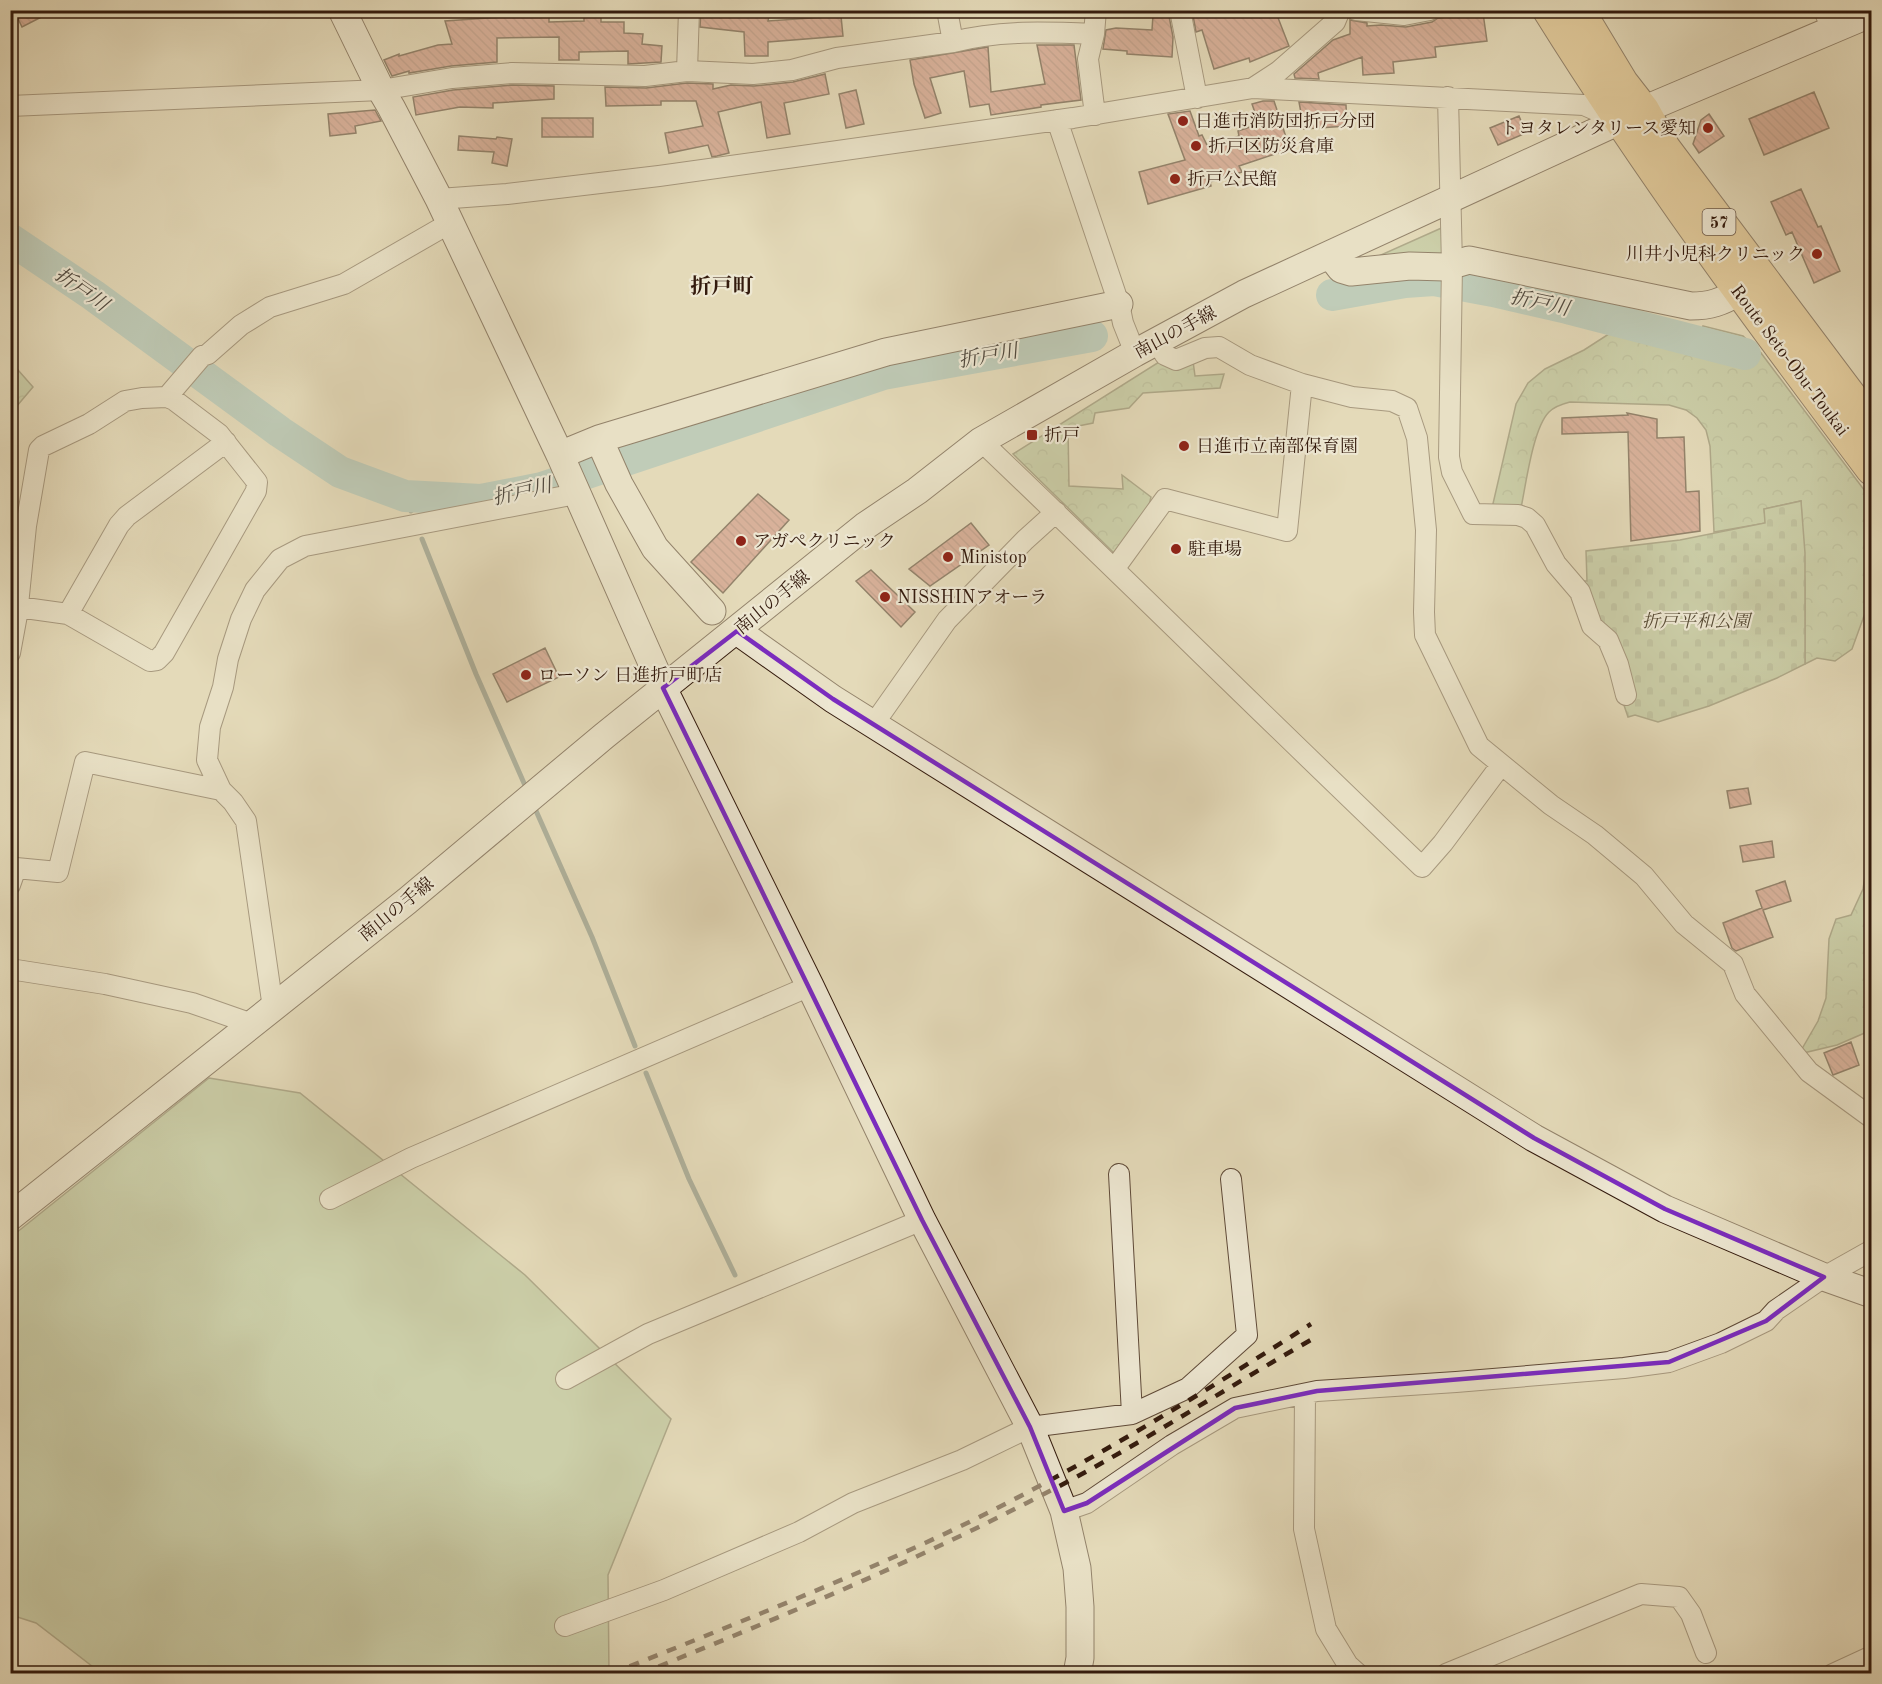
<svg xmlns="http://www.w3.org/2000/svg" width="1882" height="1684" font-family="'Old Standard TT','Noto Serif JP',serif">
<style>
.grass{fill:#afc194;stroke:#716e50;stroke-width:1.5}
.forest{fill:url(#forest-crowns);stroke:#716e50;stroke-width:1.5}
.cemetery{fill:url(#cemetery-stones);stroke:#716e50;stroke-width:1.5}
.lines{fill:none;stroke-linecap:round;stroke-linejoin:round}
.stream{stroke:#6e7a72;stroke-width:5}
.river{stroke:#96bab5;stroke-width:32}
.building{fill:url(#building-back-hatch);stroke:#331a0d;stroke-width:1.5}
.street-casing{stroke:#5f4a38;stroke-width:22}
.secondary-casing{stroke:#331a0d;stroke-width:29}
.primary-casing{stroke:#331a0d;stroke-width:34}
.street{stroke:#ede7d2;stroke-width:20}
.secondary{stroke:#ede7d2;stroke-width:27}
.primary{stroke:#e2bd7c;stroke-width:32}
.rail{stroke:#331a0d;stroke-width:4.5;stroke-dasharray:10 10;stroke-linecap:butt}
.marked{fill:none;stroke:#7b2cbf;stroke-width:4.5;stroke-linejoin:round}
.poi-dot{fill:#8f2418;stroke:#ede7d2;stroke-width:2}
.labels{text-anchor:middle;stroke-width:4.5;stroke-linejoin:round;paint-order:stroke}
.shield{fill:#ede7d2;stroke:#6b5848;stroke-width:1.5}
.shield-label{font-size:16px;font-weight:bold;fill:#331a0d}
.poi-label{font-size:18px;fill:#331a0d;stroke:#ede7d2;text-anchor:start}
.street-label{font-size:18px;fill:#331a0d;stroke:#ede7d2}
.park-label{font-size:18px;font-style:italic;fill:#584c36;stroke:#ede7d2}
.water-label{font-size:20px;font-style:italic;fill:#514a3f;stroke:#ede7d2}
.quarter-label{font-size:21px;font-weight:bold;fill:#331a0d;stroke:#ede7d2}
</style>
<defs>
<pattern id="forest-crowns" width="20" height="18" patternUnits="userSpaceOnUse" patternTransform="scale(1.5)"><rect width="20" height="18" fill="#afc194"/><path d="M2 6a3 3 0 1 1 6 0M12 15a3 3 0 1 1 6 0" fill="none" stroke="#97a57e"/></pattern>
<pattern id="cemetery-stones" width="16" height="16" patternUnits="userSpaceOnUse" patternTransform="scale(1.5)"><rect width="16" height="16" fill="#afc194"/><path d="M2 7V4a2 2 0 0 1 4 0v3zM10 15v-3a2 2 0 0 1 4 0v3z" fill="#97a57e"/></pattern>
<pattern id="building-back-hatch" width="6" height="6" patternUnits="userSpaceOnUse" patternTransform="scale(1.5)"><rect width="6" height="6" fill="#c97f73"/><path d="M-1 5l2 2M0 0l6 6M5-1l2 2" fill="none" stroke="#a4675d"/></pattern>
</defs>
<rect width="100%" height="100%" fill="#e4dab9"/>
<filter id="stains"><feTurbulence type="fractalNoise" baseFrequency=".00333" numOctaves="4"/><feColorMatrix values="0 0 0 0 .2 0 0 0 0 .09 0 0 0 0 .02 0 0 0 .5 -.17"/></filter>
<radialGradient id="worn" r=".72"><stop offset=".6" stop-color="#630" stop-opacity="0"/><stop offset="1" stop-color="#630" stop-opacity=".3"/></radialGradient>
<path class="grass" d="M1446,226L1447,262L1354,267Z
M1703,326L1743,336L1761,353L1699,335Z
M209,1078L300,1093L525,1275L671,1419L608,1575L609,1673H101L36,1623L11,1615V1237Z"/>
<path class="forest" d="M1614,325L1744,360L1748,349L1761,353L1871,499V606L1868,605L1852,649L1835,661L1817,658L1805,664V590L1801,501L1764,509L1766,523L1714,532L1710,446L1706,430L1697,418L1686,410L1669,405L1570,402C1562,404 1555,406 1549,412C1533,428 1526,484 1521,508H1492L1516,404L1528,383L1545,369L1584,350L1612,332Z
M1193,361L1195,376L1224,374L1220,388L1143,393L1129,408L1095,413L1093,423L1068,428L1069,486L1123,489L1122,475L1151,497L1147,514L1114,553L1013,454L1159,362Z
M11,362L33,387L11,413H10Z
M1871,837V1037L1867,1032L1837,1045L1799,1054L1818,1021L1826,998L1829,939L1836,919L1851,915L1863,889Z"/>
<path class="cemetery" d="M1801,501L1805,553V664L1777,678L1709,706L1658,722L1635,715L1628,717L1582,581H1587L1586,551L1680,540L1765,523L1764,509Z"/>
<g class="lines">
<path class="stream" d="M405,496L411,511
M422,539L476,674L527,790
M533,804L592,937L635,1046
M646,1073L689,1179L735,1275"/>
<path class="river" d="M10,239L93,295L280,432L340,472L405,496L481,500L542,488L883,374L1092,336
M1332,295L1405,282L1434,280L1493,291L1567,308L1745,354"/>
</g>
<path class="building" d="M14,10H55L22,27Z
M701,10H735L769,15L768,21L841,16L843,36L768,42V56H745L744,32L700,27Z
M1192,10H1275L1289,46L1250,62L1249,58L1214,69L1202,30L1196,32Z
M1483,13L1487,41L1435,47L1436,57L1393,62L1394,73L1363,75L1362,57L1318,73L1319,79L1295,78L1294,74L1333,40L1350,34V20L1367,23V26L1381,25L1406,27L1432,22L1438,18Z
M1153,15L1169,16L1173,37L1172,57L1127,54V51L1103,49L1106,30L1116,28L1152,30Z
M517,16L549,17V22L584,21V16H601V22H624V33L643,34L642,44L662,46L661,62L628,64V51L579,52V60H559V37L497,38V62L451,66L409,73V71L392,76L384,60L399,54V56L438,45L452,44L445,21Z
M1037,45H1074L1081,100L1041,105V107L991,115L989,104L970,107L964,71L930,78L941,113L925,118L914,84L910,60L988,47L991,92L1045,84Z
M825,74L829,94L784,103L790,134L767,138L761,102L718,112L729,153L717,156L712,157L708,145L669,153L665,133L703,126L696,101H661V105L606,106L605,87L646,88L687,83L713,84V89L731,85L754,86L793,82Z
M512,85L554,86V99L493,103V108L460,107L416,115L413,97L453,90Z
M856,90L864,124L846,128L839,94Z
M1814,92L1829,128L1764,155L1749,119Z
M1263,101H1274L1290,149L1239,166L1242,172L1210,182L1211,186L1148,204L1139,172L1185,160L1168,114L1190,111L1199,136L1202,135L1208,147L1239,136L1238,131L1259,124L1252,104Z
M1299,102L1346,105L1347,126L1304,129Z
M375,110L381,121L355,126L356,133L330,136L328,114Z
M1709,114L1724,136L1699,153L1693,144L1701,120Z
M1519,116L1526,133L1498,145L1490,128Z
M542,118H593V137H542Z
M459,136L496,139L497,137L512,139L507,166L492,163L494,152L458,150Z
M1801,189L1818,227L1821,226L1840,271L1814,283L1792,232L1786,235L1771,202Z
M1627,413L1657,419V438L1684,437L1686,492L1699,491L1700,531L1631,541L1628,432L1562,434V418L1628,415Z
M758,494L789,520L723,593L691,562Z
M971,523L989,545L930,586L909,569Z
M871,570L915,612L901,627L856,581Z
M545,648L559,677L507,702L493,674Z
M1748,788L1751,804L1730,808L1727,791Z
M1772,841L1774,857L1743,862L1740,846Z
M1785,881L1791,901L1763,910L1773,937L1736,951L1732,948L1723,923L1762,908L1756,891Z
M1851,1042L1859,1065L1833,1075L1824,1053Z"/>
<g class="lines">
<g class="street-casing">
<path id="street" d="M947,10L953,42
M1180,10L1197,98
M1356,10L1404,15L1430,10
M1824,10L1832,30
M687,71L689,10
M1253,88L1279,71L1335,22L1340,10
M1448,97L1452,265L1449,457L1452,472L1473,514L1518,515L1527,518L1535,525L1556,564L1580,592L1592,626L1608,640L1618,664L1626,695
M10,106L381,90L452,78L512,73L645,76L687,71L753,74L792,70L837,58L953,42C998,30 1047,32 1094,34
M1095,115L1088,59L1094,34L1096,10
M1057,120L1119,304L1123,323L1135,353
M439,199L507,194L659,176L1073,118L1253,88L1584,105L1618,120
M1157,342L1165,355L1176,360L1205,348L1219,347L1250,365L1302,384L1352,397L1392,401L1407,408L1417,438L1426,530L1424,612L1425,635L1479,746L1551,805L1595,835L1644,876L1684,924L1733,964L1745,994L1809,1072L1872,1118
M981,441C1129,582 1274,726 1422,867L1443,843L1501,765
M1115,568L1165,499L1287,531L1302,384
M18,607L68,614L150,661L157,660L164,653L256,491L257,482L219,434L174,400L167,397
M68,614L119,525L127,516L226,442
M10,653L17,615L26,526L39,450L43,446L89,424L125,401L142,398L167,397L202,356L208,354L241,325L270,307L344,284L450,223
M873,725L947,620L1025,540L1056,512
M10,885L16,868L58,872L85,762L221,790
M10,969L105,984L192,1003L252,1024
M273,1008L246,821L233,802L221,790L207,760L210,727L223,687L228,659L241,619L255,590L280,559L305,546L576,494
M1119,1174L1132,1414
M330,1199L411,1158L810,986
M566,1379L648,1334L922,1220
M1305,1394L1304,1529L1326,1629L1348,1665L1358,1674
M1064,1511L1087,1503L1172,1445L1235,1408L1317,1391L1456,1382L1624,1368L1669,1362L1721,1343L1766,1321L1776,1310L1824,1277L1872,1250
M565,1626L664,1590L799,1532L853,1503L962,1460L1030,1427L1132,1414L1188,1388L1247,1335L1231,1179
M1446,1674L1641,1594L1679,1597L1691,1614L1706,1653
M1833,1674L1872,1656"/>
</g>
<g class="secondary-casing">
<path id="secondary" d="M342,10L381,90L391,107L439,199L560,455L663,688L810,986L922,1220L1030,1427L1064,1511L1077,1568L1080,1607V1658L1077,1674
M1330,255L1341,269L1351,272L1410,266L1445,267L1469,260L1691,306C1710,306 1722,302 1738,292
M599,439L619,484L655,548L712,611
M560,455L599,439L886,352L1119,304
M737,631L833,699L1534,1138L1665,1209L1824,1277L1872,1294
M10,1217L407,901L604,736L865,526L917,491L981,441L1135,353L1244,294L1643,110L1872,13"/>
</g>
<g class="primary-casing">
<path id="primary" d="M1549,10C1649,170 1759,319 1872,469
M1578,10L1622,83L1643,110L1664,148L1872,425"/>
</g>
<use href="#street" class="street"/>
<use href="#secondary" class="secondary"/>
<use href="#primary" class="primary"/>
<path class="rail" d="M611,1674C717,1631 822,1590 925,1543C1060,1481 1187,1403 1311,1324
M640,1674C776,1619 912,1563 1042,1495C1137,1447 1225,1388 1318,1336"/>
</g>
<path d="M0 0H1882V1684H0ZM737,631L833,699L1534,1138L1665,1209L1824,1277L1766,1321L1669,1362L1317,1391L1235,1408L1087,1503L1064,1511L1030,1427L922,1220L663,688Z" fill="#e4dab9" fill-opacity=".55" fill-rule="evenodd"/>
<path class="marked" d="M737,631L833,699L1534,1138L1665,1209L1824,1277L1766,1321L1669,1362L1317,1391L1235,1408L1087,1503L1064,1511L1030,1427L922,1220L663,688Z"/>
<g class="poi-dot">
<circle cx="1183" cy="121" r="6"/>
<circle cx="1708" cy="128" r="6"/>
<circle cx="1196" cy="146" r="6"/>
<circle cx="1175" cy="179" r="6"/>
<circle cx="1817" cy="254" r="6"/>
<rect x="1026" y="429" width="12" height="12" rx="3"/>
<circle cx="1184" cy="446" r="6"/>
<circle cx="741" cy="541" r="6"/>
<circle cx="1176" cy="549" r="6"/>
<circle cx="948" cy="557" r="6"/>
<circle cx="885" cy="597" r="6"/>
<circle cx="526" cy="675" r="6"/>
</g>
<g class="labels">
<rect class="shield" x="1702.5" y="209" width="33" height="26" rx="4.5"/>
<g class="shield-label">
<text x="1719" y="228">57</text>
</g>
<g class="poi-label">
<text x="1195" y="127">日進市消防団折戸分団</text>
<text x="1696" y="134" text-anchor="end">トヨタレンタリース愛知</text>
<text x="1208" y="152">折戸区防災倉庫</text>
<text x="1187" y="185">折戸公民館</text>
<text x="1805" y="260" text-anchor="end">川井小児科クリニック</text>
<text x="1044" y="441">折戸</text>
<text x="1196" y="452">日進市立南部保育園</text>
<text x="753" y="547">アガぺクリニック</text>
<text x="1188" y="555">駐車場</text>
<text x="960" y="563">Ministop</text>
<text x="897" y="603">NISSHINアオーラ</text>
<text x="538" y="681">ローソン 日進折戸町店</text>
</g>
<g class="street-label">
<text transform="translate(1175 332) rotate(-28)" y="6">南山の手線</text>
<text transform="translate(1790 360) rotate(53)" y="6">Route Seto-Obu-Toukai</text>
<text transform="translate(772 602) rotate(-39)" y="6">南山の手線</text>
<text transform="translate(396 909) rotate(-39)" y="6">南山の手線</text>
</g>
<g class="park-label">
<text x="1696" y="627">折戸平和公園</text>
</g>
<g class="water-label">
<text transform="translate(82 289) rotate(35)" y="7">折戸川</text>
<text transform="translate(1540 302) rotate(12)" y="7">折戸川</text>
<text transform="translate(988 355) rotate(-10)" y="7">折戸川</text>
<text transform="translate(522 491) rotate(-13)" y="7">折戸川</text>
</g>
<g class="quarter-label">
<text x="722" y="293">折戸町</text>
</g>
</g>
<rect width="1882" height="1684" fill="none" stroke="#e4dab9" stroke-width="36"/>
<rect x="12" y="12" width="1858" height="1660" fill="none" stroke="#331a0d" stroke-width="3"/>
<rect x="18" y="18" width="1846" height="1648" fill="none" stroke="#331a0d" stroke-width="1.5"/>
<rect width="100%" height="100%" filter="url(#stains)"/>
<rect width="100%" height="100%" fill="url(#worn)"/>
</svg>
